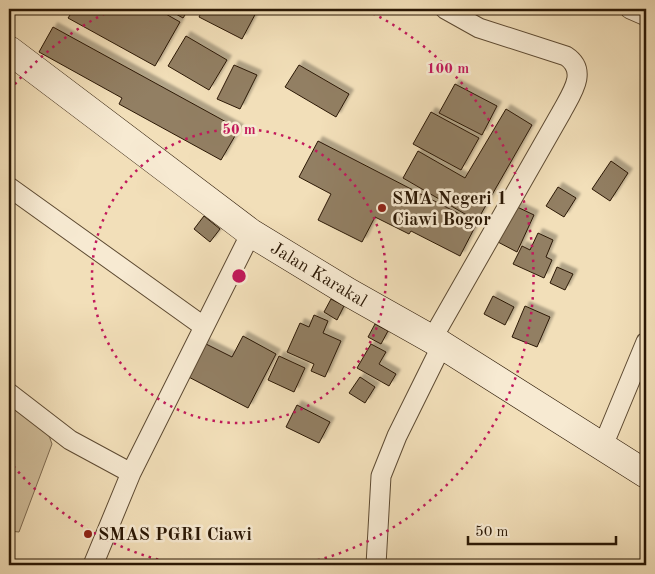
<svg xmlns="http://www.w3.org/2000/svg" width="655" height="574" font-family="'Old Standard TT',serif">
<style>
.green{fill:#d0bd9a;stroke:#7e6a50}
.building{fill:#927f63;stroke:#2b1805;filter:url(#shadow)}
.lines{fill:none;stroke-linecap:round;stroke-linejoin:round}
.street-casing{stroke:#5d4a32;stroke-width:21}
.secondary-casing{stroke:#2b1805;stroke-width:29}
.street{stroke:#f7ead2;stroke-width:19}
.secondary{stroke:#f7ead2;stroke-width:28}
.ring{fill:none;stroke:#c2185b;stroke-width:2.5;stroke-dasharray:2.5 5}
.poi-dot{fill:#8f2418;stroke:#f7ead2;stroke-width:2}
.labels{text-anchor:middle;stroke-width:5;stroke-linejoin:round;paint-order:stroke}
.poi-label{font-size:18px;font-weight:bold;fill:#2b1805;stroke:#f7ead2;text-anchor:start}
.street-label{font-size:18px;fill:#2b1805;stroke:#f7ead2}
.centre{fill:#c2185b;stroke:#f7ead2;stroke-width:2.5}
.ring-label{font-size:15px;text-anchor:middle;font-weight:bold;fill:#c2185b;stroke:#f7ead2;stroke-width:5;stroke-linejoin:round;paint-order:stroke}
</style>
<defs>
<filter id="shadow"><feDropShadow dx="4.5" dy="-4.5" stdDeviation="1" flood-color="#0004"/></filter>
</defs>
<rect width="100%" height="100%" fill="#f2dfb9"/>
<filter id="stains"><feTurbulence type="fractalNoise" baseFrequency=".004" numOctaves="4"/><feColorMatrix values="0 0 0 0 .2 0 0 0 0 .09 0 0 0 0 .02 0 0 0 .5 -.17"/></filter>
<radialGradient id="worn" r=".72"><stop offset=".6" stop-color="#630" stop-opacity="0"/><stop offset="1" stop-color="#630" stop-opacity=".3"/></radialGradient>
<path class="green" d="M9,400L47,430L52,444L19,532L9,531Z"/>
<path class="building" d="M74,9H157L180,22L155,66L68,18Z
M167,9H189L183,18Z
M203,9H258L242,39L199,17Z
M53,27L239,129L221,160L119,104L122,98L39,52Z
M186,36L227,60L209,90L168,66Z
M234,65L257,75L240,109L217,99Z
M299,65L349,94L336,117L285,87Z
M455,84L497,106L482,135L439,113Z
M506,109L532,125L477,221L403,178L418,151L465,178Z
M431,112L479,138L461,170L413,144Z
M318,141L477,223L460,256L411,231L409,234L375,217L362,242L318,220L331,194L299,177Z
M611,161L628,173L610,201L592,189Z
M558,187L576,198L564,217L546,206Z
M513,205L534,215L517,252L496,241Z
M204,216L220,229L210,242L194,229Z
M538,233L553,240L546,257L552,260L544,278L513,264L522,246L530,250Z
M557,267L573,274L565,290L550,283Z
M493,296L514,307L505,325L484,314Z
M331,299L344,306L337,320L324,312Z
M525,306L550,317L537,347L512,337Z
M314,315L328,321L323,333L341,341L325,377L311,371L314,364L287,352L300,323L309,327Z
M375,324L388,331L381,344L368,337Z
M243,336L276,354L248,408L181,373L198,340L232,357Z
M371,344L386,352L379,364L396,374L389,386L357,368Z
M279,356L305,368L294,392L268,380Z
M360,377L375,387L365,403L349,393Z
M297,405L330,422L319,443L286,427Z"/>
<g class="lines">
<g class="street-casing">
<path id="street" d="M630,9L646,16
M9,187L203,326
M432,339L561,113C571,94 589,71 566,56L479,28L445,9
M9,393L70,440L131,473L251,233
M602,448L646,342
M93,565L131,473
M376,565L381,476L397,436L442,345"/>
</g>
<g class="secondary-casing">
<path id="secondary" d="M9,50L251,233L348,292L442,345L646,474"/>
</g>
<use href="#street" class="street"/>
<use href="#secondary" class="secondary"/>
</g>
<g class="ring">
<circle cx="239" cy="276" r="147"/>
<path d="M180 565A295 295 0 0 1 10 462M10 90A295 295 0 0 1 112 10M366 10A295 295 0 0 1 298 565"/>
</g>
<g class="poi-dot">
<circle cx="382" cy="208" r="5"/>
<circle cx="88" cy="534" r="5"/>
</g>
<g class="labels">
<g class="poi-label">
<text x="392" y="204">SMA Negeri 1<tspan x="392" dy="21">Ciawi Bogor</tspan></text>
<text x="98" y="540">SMAS PGRI Ciawi</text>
</g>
<g class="street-label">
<text transform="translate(319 274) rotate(31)" y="6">Jalan Karakal</text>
</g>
</g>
<circle cx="239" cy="276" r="8" class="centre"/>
<g class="ring-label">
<text x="448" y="73">100 m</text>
<text x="239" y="134">50 m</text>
</g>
<rect width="655" height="574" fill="none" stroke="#f2dfb9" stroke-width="30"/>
<rect x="10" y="10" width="635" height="554" fill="none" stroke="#2b1805" stroke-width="2.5"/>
<rect x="15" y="15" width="625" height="544" fill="none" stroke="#2b1805"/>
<path d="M468 536v8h148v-8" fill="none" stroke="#2b1805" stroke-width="2.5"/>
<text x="475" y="536" font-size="15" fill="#2b1805" stroke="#f7ead2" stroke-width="4" paint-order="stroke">50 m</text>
<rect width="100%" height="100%" filter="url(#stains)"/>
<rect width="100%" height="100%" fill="url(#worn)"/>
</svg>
